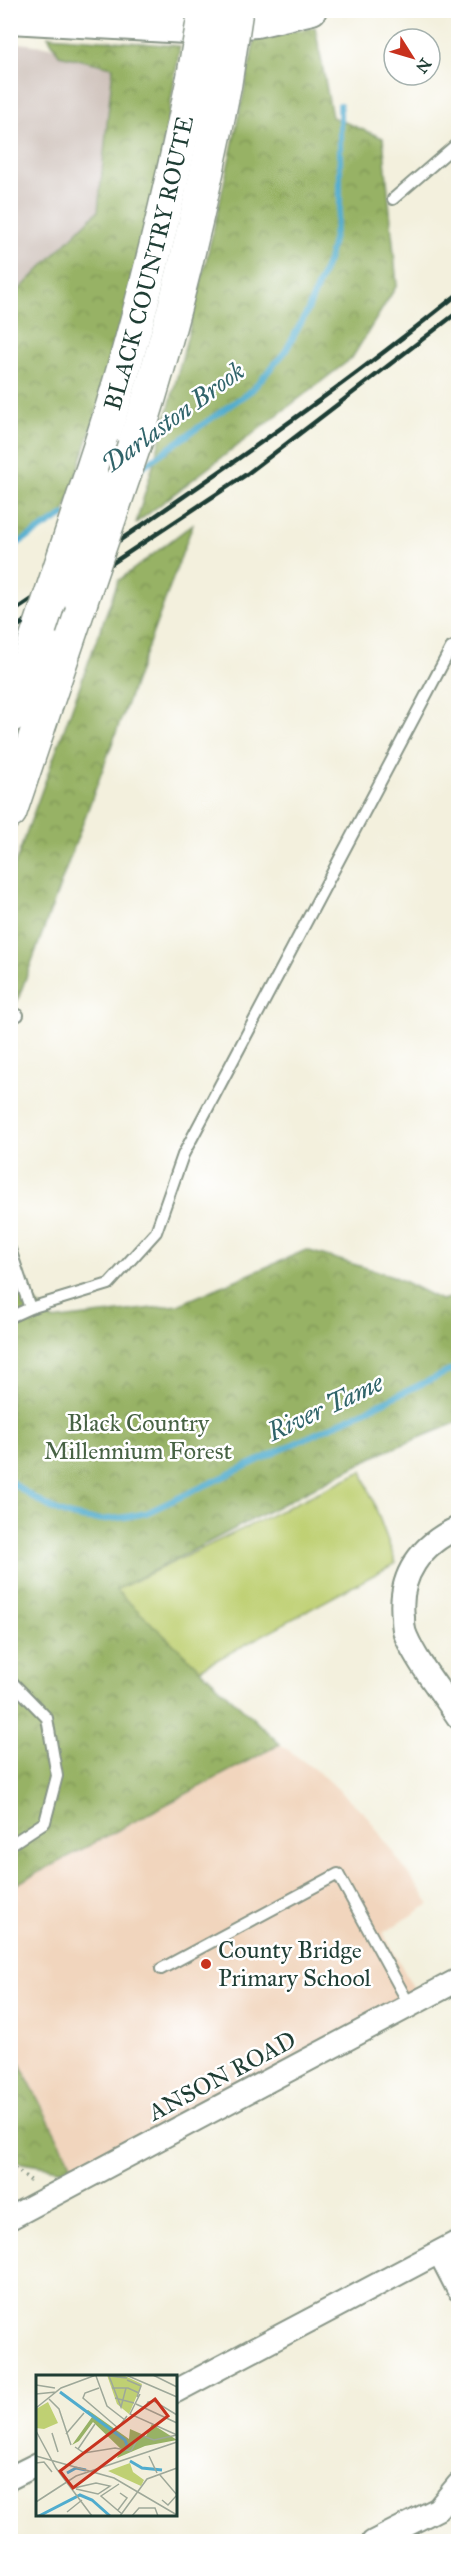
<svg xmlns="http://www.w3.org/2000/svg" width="469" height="2552" font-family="'IM FELL Great Primer',serif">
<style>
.built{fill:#f1d5bd}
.industrial{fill:#cec1ba}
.forest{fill:url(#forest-crowns);stroke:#5b784c;stroke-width:1.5}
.green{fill:#bfd073;stroke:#6f8654;stroke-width:1.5}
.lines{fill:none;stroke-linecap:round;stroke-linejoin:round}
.stream{stroke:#50acce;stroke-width:6}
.service-casing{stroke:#899688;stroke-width:14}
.minor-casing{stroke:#899688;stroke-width:26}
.tertiary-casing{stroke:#899688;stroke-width:32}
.trunk-casing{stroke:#899688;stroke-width:36}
.path{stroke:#899688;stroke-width:4;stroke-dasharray:1.5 4.5;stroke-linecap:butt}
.service{stroke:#fff;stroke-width:10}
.minor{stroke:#fff;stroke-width:22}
.tertiary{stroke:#fff;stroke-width:28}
.trunk{stroke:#fff;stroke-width:33}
.rail{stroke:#1f3d34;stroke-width:4.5}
.trunk-bridge-casing{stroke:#899688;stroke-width:36;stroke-linecap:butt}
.trunk-bridge{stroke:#fff;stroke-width:33}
.poi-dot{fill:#c8321e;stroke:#fff;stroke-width:2}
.labels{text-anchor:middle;stroke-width:5;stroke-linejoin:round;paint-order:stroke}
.street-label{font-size:24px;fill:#1f3d34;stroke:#fff}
.park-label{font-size:24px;fill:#476244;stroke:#fff}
.poi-label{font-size:24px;fill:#1f3d34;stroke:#fff;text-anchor:start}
.water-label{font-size:26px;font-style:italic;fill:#30646a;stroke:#fff}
.inset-river{fill:none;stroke:#50acce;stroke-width:3}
.inset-road{fill:none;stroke:#9ea899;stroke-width:1.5}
.view{fill:#c8321e;fill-opacity:0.15;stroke:#c8321e;stroke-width:3}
.inset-edge{fill:none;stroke:#1f3d34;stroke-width:3}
</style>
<defs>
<pattern id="forest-crowns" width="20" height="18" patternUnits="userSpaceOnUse" patternTransform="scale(1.5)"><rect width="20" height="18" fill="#97b265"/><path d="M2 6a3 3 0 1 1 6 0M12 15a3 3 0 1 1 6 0" fill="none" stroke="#7b9254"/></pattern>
</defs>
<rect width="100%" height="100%" fill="#fff"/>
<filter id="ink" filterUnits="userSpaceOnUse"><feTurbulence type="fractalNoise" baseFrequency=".0167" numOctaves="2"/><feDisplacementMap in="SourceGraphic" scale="12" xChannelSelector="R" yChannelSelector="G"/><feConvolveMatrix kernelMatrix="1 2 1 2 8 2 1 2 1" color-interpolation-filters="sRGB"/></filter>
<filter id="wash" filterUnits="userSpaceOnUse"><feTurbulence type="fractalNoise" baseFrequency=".008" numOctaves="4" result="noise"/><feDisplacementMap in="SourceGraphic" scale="24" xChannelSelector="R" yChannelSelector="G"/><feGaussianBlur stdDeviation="1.35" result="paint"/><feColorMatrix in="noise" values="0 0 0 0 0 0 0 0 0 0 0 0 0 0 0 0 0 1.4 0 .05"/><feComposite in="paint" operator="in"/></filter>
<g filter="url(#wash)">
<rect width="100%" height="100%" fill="#f3f0dd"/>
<path class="built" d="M280,1744L326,1778L366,1815L430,1904L383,1933L418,1996L75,2172L11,2046V1887Z"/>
<path class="industrial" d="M11,42L113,55L107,219L11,303Z"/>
<path class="forest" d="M315,27L332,117L383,138L397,285L352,358L136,523C184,364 222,201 255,38Z
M48,36L180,46L155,198L116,352L64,514L11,548V298L98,211L113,67L59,55Z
M193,524L17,1002L11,1005V875L118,581Z
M306,1250L393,1276L441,1300L458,1296V1422L377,1455L116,1590L280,1744L11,1887L10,1274L52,1320L178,1305Z
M11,2046L75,2172L11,2161Z"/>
<path class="green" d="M362,1471L396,1563L200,1669L116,1590Z"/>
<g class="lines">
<path class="stream" d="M139,469L252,390L285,352L307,312L329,258L340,208V105
M10,548L64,515
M10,1481C61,1519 83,1527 146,1513L458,1367"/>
</g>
</g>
<g filter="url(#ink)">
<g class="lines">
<g class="service-casing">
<path id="service" d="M393,199L458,143
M10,1019L18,1015
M10,1249L30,1308
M10,1317L30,1308L109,1284L156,1232L183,1155L451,648L458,645
M10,1680L47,1718L57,1776L45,1822L10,1845
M161,1969L338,1874L410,2006"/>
</g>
<g class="minor-casing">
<path id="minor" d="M458,1528C421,1544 398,1576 403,1617C403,1623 403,1630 406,1636C418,1664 441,1691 458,1717
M10,2218L458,1980
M439,2252L458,2289
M176,2391L458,2242
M10,2478L38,2464
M373,2542L438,2509L458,2485"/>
</g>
<g class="tertiary-casing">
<path id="tertiary" d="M10,19L186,29L256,23L312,10"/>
</g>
<g class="trunk-casing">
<g id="trunk">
<path d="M134,446C173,327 201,206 225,83"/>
<path id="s1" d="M91,474C134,345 166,213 193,80"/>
<path d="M10,716L40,628"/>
<path d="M10,812L81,601"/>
</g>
</g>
<path class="path" d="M10,2165L34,2183"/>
<use href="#service" class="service"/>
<use href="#minor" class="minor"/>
<use href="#tertiary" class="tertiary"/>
<use href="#trunk" class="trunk"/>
<path class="rail" d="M10,614C163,512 315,409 458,294
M10,631L247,474L458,312"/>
<g class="trunk-bridge-casing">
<path id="trunk-bridge" d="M193,80L205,10
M225,83L236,10
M81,601L134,446
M40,628L91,474"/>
</g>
<use href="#trunk-bridge" class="trunk-bridge"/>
</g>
</g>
<circle class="poi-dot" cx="206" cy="1964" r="6"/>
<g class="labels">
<g class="street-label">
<text dy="8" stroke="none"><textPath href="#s1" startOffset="219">BLACK COUNTRY ROUTE</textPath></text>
<text transform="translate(222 2076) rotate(-28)" y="8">ANSON ROAD</text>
</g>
<g class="park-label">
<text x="138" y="1431">Black Country<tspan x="138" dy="28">Millennium Forest</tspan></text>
</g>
<g class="poi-label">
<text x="218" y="1958">County Bridge<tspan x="218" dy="28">Primary School</tspan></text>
</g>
<g class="water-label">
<text transform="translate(173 417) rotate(-36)" y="9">Darlaston Brook</text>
<text transform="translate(325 1407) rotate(-25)" y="9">River Tame</text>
</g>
</g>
<g transform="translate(36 2375)">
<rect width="141" height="141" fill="#f3f0dd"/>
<path d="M52,35L93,64L94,54L110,61L116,49L141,65L109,71L81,83L85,74L57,47L43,66L36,70L56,42L49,37Z" fill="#97b265"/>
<path d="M71,0H87L106,9L93,39L81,29Z" fill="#bfd073"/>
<path d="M12,27L22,48L8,54L0,53V34ZM94,88L97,97L108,105L105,111L72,96Z" fill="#bfd073"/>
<path class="inset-river" d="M24,17L89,65L92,73M94,86L106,93L126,95M31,98L40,93L50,95M3,141L44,120L56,125L74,141"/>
<path class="inset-road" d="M90,0L141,22M117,0L141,12M60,1L71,31L89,45M91,5L105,11L101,22M0,10L19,13M63,13L49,18L47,23L82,53L91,41M76,13H92L103,18M90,13L85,32L73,1L91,3M0,19L20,17M104,19L94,39L141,60M79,23L98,28M13,24L23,34L35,70M100,29L141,48M0,33L25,13L60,0M109,33L112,27L118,26L141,40M0,56L20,93L56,141M16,58L22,77M30,59L48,38M39,72L48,78L79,73L95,76L104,60L118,65L141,60M42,74L59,49M0,81L78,103L141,140M113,81L121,98M0,88L8,87L16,97M124,100L141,120L132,130L126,125M83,109L65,121L86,139M38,113L60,108L74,111L62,119L40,114M0,127L40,101L141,67M82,135L91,123L84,118M31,137L46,125M84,141L111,104L141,93M96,141L103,133H119L122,141"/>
<path class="view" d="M119,24L132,41L37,113L24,96Z"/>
<rect width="141" height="141" class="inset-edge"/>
</g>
<rect width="469" height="2552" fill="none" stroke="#fff" stroke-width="36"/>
<g transform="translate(412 57) rotate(127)"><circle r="28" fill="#ffffff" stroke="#a5b1ae" stroke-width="1.5"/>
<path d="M0-4.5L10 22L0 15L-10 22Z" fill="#c8321e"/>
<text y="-9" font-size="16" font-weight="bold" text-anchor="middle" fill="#1f3d34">N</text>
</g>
</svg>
